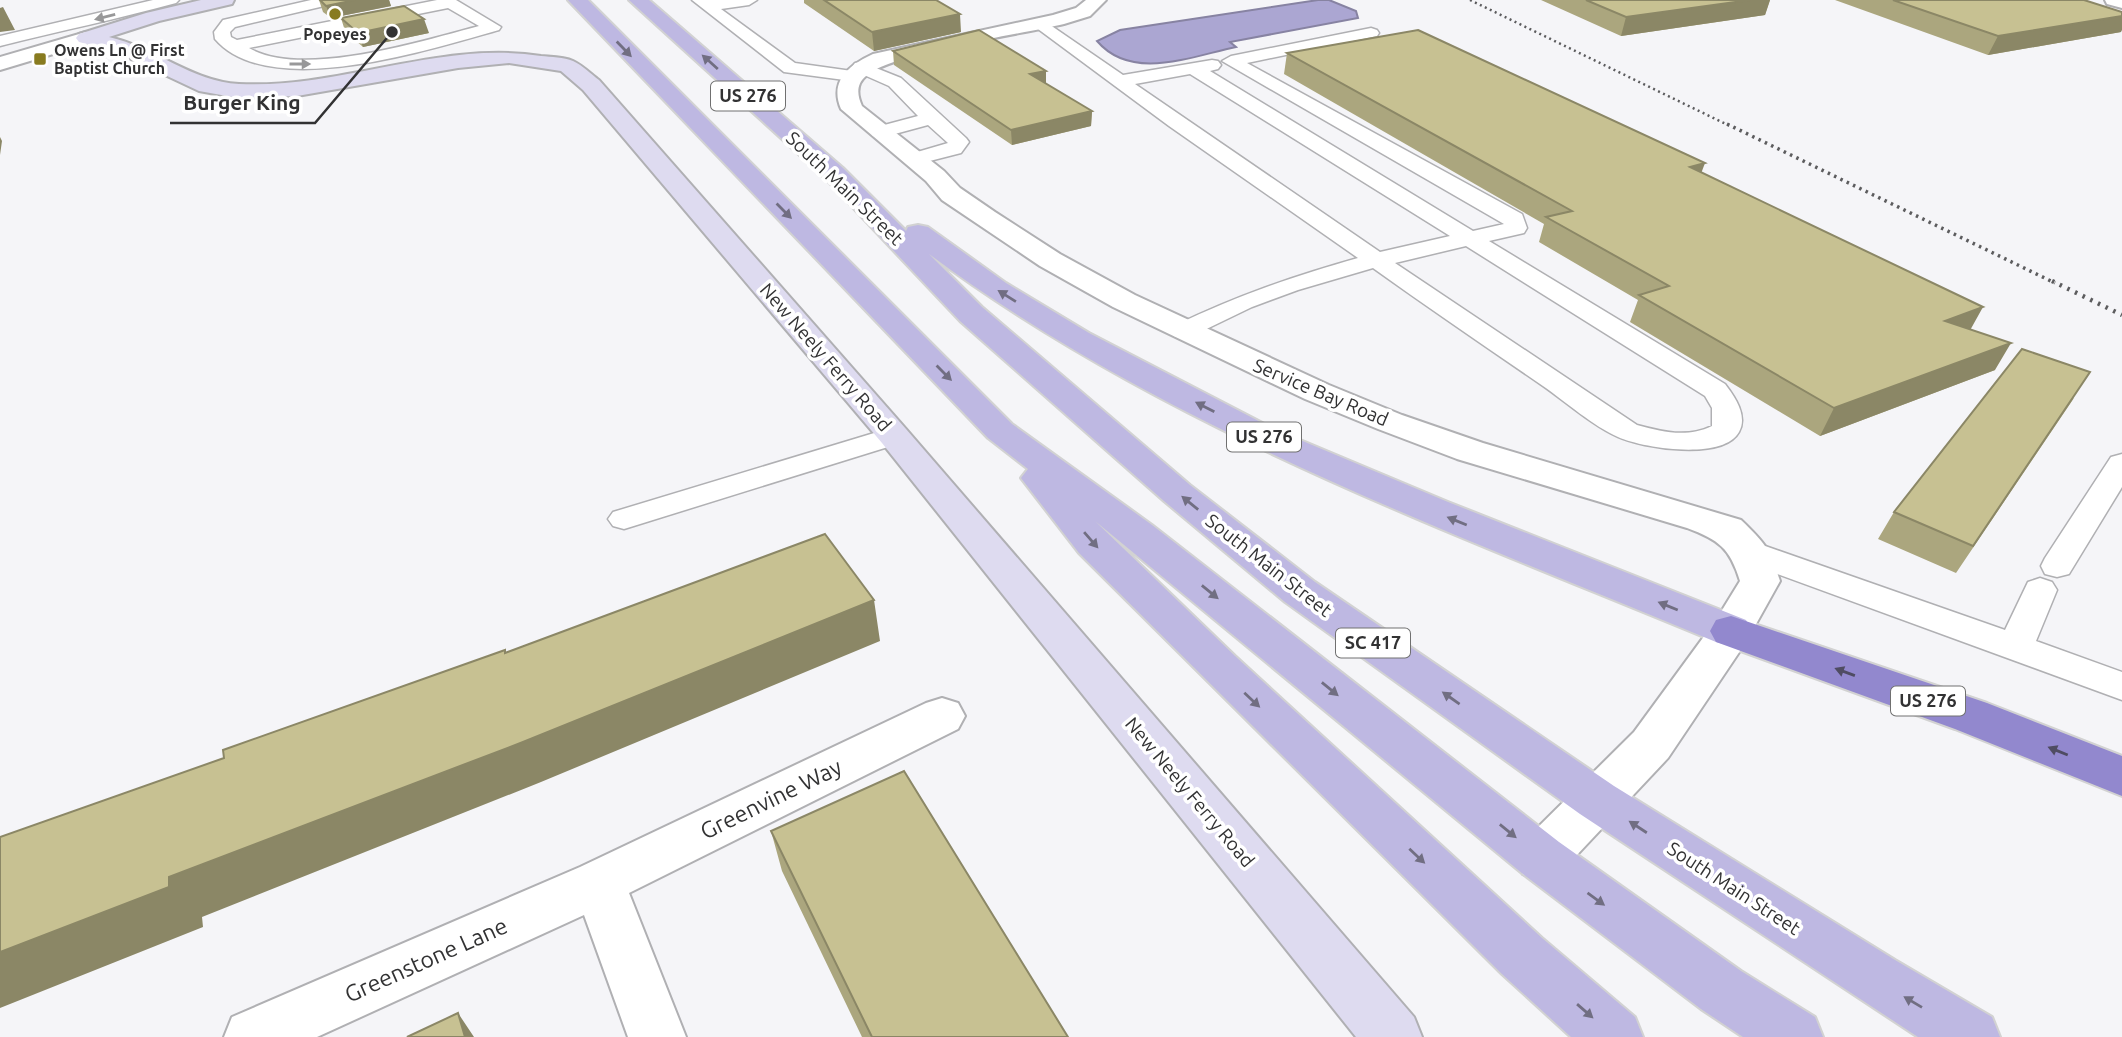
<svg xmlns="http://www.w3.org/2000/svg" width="2122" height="1037" font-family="Ubuntu,sans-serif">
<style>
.water{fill:#aba6d2;stroke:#8783a2;stroke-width:2}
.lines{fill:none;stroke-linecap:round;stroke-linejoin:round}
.lane-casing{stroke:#b0b0b3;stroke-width:3}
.street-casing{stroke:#b0b0b3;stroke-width:4}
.secondary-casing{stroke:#b0b0b3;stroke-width:4}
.primary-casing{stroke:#d2d2d2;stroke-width:4}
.highway-casing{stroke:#d2d2d2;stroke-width:4}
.lane{fill:#fff;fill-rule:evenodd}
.street{fill:#fff;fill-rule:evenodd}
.secondary{fill:#dedbf0;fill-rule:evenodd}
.primary{fill:#beb8e2;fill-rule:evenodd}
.highway{fill:#9288ce;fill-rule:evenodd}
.rail-far2{stroke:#5c5c5e;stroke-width:2.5;stroke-dasharray:2 3.5;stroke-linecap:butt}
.rail-far1{stroke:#5c5c5e;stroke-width:3.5;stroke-dasharray:2.5 4.5;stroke-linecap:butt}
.rail{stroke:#5c5c5e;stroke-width:4.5;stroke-dasharray:2.5 6;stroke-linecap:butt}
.wall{fill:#aba67e}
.shaded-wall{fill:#8b8766}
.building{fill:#c7c192;stroke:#8b8766;stroke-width:2}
.oneway{fill:#989899}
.oneway2{fill:#716e82}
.oneway3{fill:#4f4c62}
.poi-dot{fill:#887b20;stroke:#fff;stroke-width:2.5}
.labels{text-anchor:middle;stroke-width:7;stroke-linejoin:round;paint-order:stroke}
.far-poi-label{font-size:16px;font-weight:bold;fill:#323233;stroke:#fff}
.shield{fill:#fff;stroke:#707070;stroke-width:2}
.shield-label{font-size:18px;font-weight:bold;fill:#323233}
.street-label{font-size:19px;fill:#323233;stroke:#fff}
.near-street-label{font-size:23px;fill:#323233;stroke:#fff}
.leader{fill:none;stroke:#323233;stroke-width:2.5}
.callout-dot{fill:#323233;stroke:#fff;stroke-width:2.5}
.callout-label{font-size:21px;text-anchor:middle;font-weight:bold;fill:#323233;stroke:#fff;stroke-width:7;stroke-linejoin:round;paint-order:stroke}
</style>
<rect width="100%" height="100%" fill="#f5f5f8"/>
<path class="water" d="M1318,0H1329L1356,11L1358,18L1230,42L1236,47C1192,56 1132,82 1097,41L1120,30Z"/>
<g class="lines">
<g class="lane-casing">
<path id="lane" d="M153,0H179L176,3C118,19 59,31 0,46V36Z
M311,0H340L337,3L235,27L230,32L231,37L237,40L437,0H456L501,27L499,30C431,49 269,102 215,39L214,32L223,20ZM448,8L479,26C422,41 302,79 249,48Z
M692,0H757L749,5L721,9L795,63L852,71L861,76L852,81L784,72Z
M1040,18L1123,75L1212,60L1218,61L1221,65L1218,69L1210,71L1473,231L1504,224L1222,61L1231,56L1371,28L1377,30L1379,33L1377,36L1247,63L1522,214L1527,228L1524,233L1489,241L1725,384C1735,397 1748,416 1739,432C1723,461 1642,448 1618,437C1593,426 1566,402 1543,386C1486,347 1429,308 1373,268L1298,290L1252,307L1192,336L1183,339L1174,336L1170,331L1174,326C1236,296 1291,277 1358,258L1169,126L1034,26L1032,23ZM1190,74L1450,236L1380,252L1135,84ZM1466,246L1705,396L1712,408V426C1687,438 1663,432 1637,425L1395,263Z
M861,62L901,78L966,138L969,142L961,153L914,165L907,163L904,159L907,155L948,143L928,125L880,138L873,136L870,132L873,128L918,116L889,86L855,71L852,67L855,63Z
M894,427L904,430L908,436L904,442L624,529L613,526L608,519L613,512Z
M2122,454V487L2069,574L2057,577L2045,574L2041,566L2045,558L2111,457Z
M1751,541L2005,630L2028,582L2040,578L2052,582L2057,590L2036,641L2122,672V700L1739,560L1735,552L1739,544Z"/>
</g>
<g class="street-casing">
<path id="street" d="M1086,0H1106L1090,16L1064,24C1023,34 891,53 866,76C856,84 857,95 862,106L944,171L960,188L995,212L1060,254L1135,295L1329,385L1402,415L1483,443L1741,520C1765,543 1770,549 1780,581L1746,642L1668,758L1559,874L1541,880L1523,874L1515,858L1523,842L1634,732L1716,620L1740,581C1730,548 1719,540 1687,528L1457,459L1378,429L1305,399L1113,307L1040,266L942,200L926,181L841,109C829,81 849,65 873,54L1053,15L1076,8Z
M2105,0H2122V8L2107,4Z
M86,32L93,34L96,38L93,42L0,70V57Z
M942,698L958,703L965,716L958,729L629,893L686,1037H628L584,915L317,1037H224L232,1017L580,867L926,703Z"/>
</g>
<g class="secondary-casing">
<path id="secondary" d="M201,0H234L232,4L159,21L109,37C154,47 193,82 239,84C341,89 441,40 541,56C551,57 564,57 573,61C582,65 591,74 599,80L906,429L1414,1017L1422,1037H1356L882,443L583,90L561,71L509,63L458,68L297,96L238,98L199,91L114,51L79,42L76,38L79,34L146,13Z"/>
</g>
<g class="primary-casing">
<path id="primary" d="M568,0H588L1012,424L1152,525L1559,842L1741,971L1815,1017L1823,1037H1743L1701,1009L1523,874L1095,521L1235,656L1542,938L1635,1017L1643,1037H1571L1502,974L1079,553L1021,478L1028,469L988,438Z
M629,0H649L843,168L906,231L908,227L918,225L928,227L1006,283L1089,333L1274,429L1448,502L1746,620L1752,631L1746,642L1731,646L1716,642C1447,530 1165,429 929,254L982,307L1190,485L1315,582L1614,786L1895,960L1992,1017L2000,1037H1918L1580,814L1285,602L1164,501L960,321L825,178Z"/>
</g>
<g class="highway-casing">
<path id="highway" d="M1731,616L1987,703L2122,756V796L1955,729L1716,642L1710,631L1716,620Z"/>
</g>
<use href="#lane" class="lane"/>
<use href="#street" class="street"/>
<use href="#secondary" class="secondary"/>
<use href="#primary" class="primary"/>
<use href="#highway" class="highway"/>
<path class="rail-far2" d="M1470,0L1730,126"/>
<path class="rail-far1" d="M1727,124L2055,283"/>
<path class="rail" d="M2052,281L2122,315"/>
</g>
<path class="wall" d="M319,0H389L391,6L331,18L323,12Z
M804,0H936L961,32L874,51L804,3Z
M1541,0H1770L1765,15L1621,36Z
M1835,0H2084L2121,32L1988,55Z
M341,18L429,33L363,47L345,31Z
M893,51L1046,84L1092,111L1091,126L1012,145L894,65Z
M1287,53L1701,173L1971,329L1995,370L1820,436L1630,322L1638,300L1539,242L1544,224L1284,74Z
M2074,398L1956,573L1878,539L1894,512Z
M771,831L1068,1037H862L782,871Z"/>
<path class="shaded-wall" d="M355,0H389L391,6L331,18L326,6Z
M1750,0H1770L1765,15L1621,36L1626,17Z
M3,7L15,30L0,32V8Z
M960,14L961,32L874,51L872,32Z
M2122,16V30L2121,32L1988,55L1998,36Z
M424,19L429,33L363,47L358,33Z
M1046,71V85L1030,74Z
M1092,111L1091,126L1012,145L1011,130Z
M0,137L2,141L0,155Z
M1705,163L1696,187L1690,167Z
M1983,307L1968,334L1945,321Z
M2011,343L1995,370L1820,436L1834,408Z
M874,600L880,641L541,782L202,917L203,927L0,1008V952L169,877Z
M458,1013L474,1037H465Z"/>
<path class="building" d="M320,0H355L326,6Z
M824,0H936L960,14L872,32Z
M1586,0H1750L1626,17Z
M1893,0H2084L2122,12V16L1998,36Z
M404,6L424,19L358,33L341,18Z
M979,30L1046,71L1030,74L1092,111L1011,130L893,51Z
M1418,30L1705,163L1690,167L1983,307L1945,321L2011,343L1834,408L1639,295L1669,286L1546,217L1572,211L1287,53Z
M2022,349L2090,372L1973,546L1894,512Z
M825,534L874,600L523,742L169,877V887L0,952V837L224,758L223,750L505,650V653Z
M904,771L1068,1037H872L771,831Z
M458,1013L465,1037H407Z"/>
<defs><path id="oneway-solid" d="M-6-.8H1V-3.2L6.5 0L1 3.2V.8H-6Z" transform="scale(1.75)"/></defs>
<g class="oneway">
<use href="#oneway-solid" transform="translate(105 17) rotate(166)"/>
<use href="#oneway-solid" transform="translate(300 64)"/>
</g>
<g class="oneway2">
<use href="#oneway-solid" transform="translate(624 49) rotate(46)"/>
<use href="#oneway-solid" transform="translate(710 62) rotate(-138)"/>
<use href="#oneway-solid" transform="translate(784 211) rotate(45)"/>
<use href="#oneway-solid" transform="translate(1007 296) rotate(-148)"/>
<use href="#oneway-solid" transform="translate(944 373) rotate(45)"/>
<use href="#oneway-solid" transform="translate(1205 407) rotate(-153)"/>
<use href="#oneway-solid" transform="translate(1190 503) rotate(-141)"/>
<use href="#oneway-solid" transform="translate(1457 521) rotate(-158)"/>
<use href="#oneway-solid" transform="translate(1091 540) rotate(49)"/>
<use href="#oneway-solid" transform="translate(1210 592) rotate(39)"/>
<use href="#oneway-solid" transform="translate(1668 606) rotate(-158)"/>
<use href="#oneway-solid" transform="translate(1330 689) rotate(39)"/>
<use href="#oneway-solid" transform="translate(1451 698) rotate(-145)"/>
<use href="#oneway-solid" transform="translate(1252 700) rotate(43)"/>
<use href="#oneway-solid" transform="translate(1638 827) rotate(-147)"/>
<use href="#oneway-solid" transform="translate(1508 831) rotate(39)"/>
<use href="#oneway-solid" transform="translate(1417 856) rotate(43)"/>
<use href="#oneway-solid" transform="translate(1596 899) rotate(36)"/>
<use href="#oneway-solid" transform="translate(1913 1002) rotate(-149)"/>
<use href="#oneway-solid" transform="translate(1585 1011) rotate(41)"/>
</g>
<g class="oneway3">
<use href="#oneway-solid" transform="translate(1845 672) rotate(-160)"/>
<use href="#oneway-solid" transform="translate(2058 751) rotate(-158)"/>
</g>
<g class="poi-dot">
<circle cx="335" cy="14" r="7"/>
<rect x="33" y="52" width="14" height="14" rx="3.5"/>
</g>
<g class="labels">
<g class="far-poi-label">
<text x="335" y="40">Popeyes</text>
<text x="54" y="56" text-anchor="start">Owens Ln @ First<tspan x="54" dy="18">Baptist Church</tspan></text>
</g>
<g class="shield">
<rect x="711" y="81.5" width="74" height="29" rx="5"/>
<rect x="1227" y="422.5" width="74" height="29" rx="5"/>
<rect x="1336" y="628.5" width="74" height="29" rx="5"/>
<rect x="1891" y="686.5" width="74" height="29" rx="5"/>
</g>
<g class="shield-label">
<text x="748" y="102">US 276</text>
<text x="1264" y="443">US 276</text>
<text x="1373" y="649">SC 417</text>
<text x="1928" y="707">US 276</text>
</g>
<g class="street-label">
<text transform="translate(845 188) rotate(44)" y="7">South Main Street</text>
<text transform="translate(826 357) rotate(49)" y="7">New Neely Ferry Road</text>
<text transform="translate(1321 392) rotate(23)" y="7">Service Bay Road</text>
<text transform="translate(1269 565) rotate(38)" y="7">South Main Street</text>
<text transform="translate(1190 792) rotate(50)" y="7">New Neely Ferry Road</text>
<text transform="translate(1734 888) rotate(33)" y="7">South Main Street</text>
</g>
<g class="near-street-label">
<text transform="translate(771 799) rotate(-26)" y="8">Greenvine Way</text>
<text transform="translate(426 960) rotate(-24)" y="8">Greenstone Lane</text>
</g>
</g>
<path class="leader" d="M392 32L315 123H170"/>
<circle class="callout-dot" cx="392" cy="32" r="7"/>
<g class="callout-label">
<text x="242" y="110">Burger King</text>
</g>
</svg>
